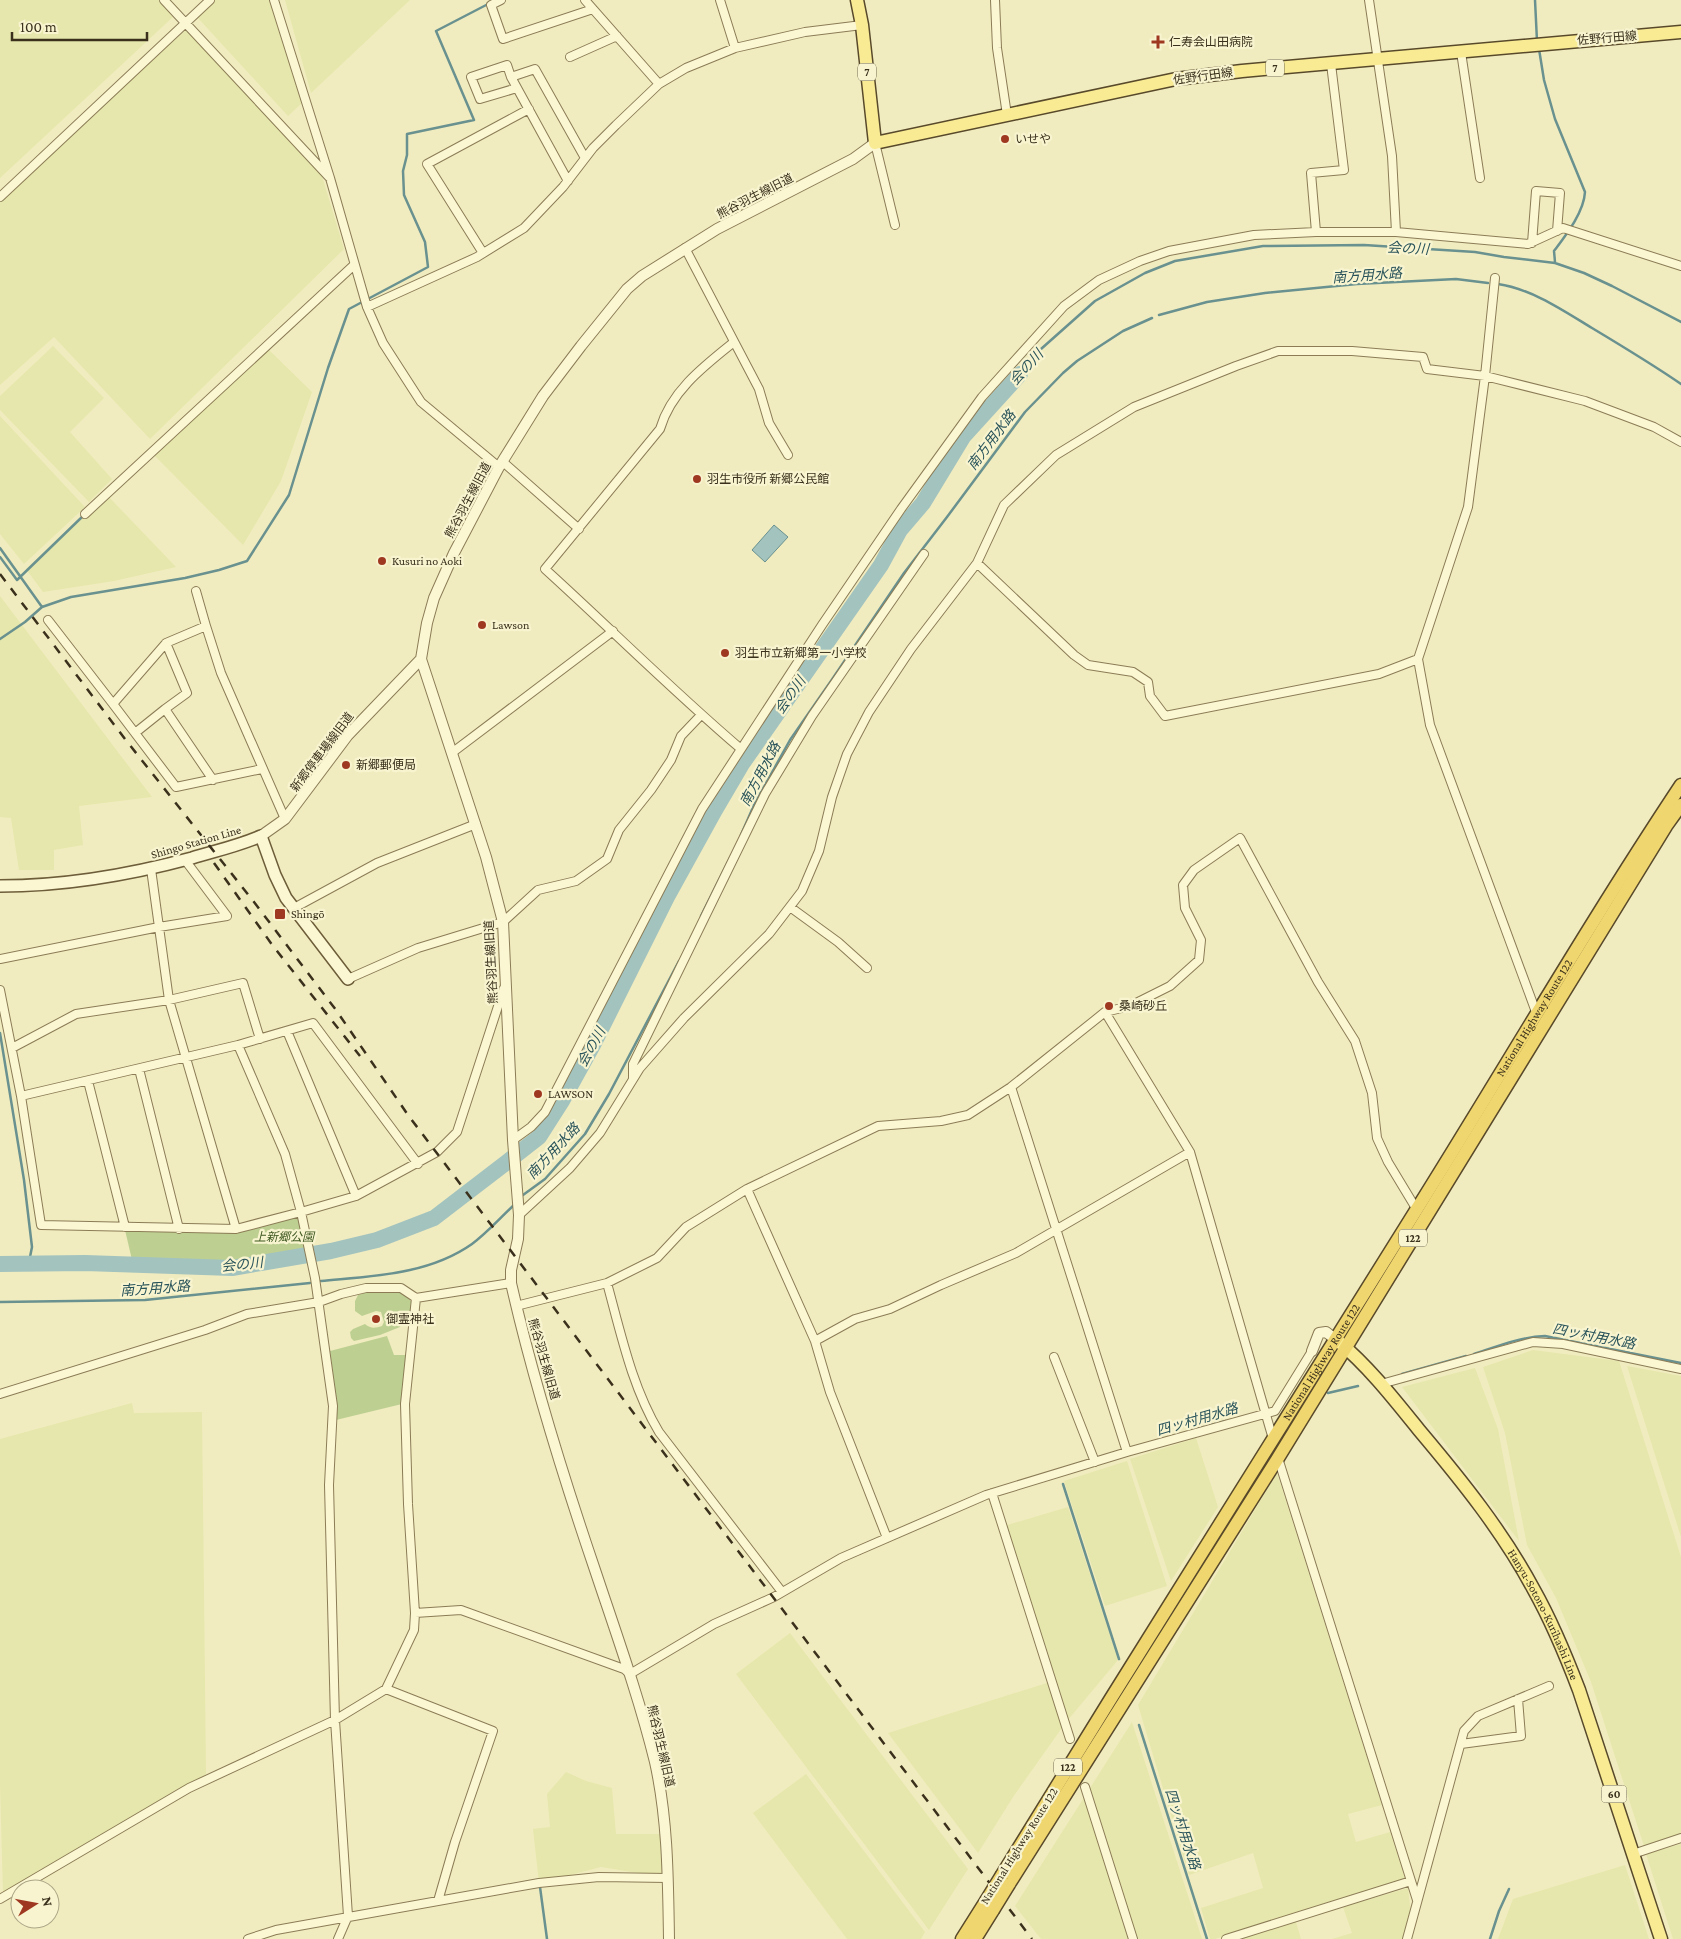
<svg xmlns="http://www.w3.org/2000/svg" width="1681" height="1939" font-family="'Crimson Pro','Noto Sans JP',serif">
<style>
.farmland{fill:#e6e7ac}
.green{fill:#bdd092}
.water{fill:#a3c3bf;stroke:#69918f}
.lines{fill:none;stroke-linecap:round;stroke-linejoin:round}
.stream{stroke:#69918f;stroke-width:2.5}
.river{stroke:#a3c3bf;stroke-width:16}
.minor-casing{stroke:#8b7c56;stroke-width:10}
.tertiary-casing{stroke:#8b7c56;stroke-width:12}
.secondary-casing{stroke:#6d5d39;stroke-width:14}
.primary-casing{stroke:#58492b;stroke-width:15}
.trunk-casing{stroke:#58492b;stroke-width:15}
.minor{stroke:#fbf7d3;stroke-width:8}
.tertiary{stroke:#fbf7d3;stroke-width:10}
.secondary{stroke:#fbf7d3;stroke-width:11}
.primary{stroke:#f8eb94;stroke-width:12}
.trunk{stroke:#f0d66e;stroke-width:12}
.rail{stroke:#3a301c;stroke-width:2.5;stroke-dasharray:9 9;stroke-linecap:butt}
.trunk-bridge-casing{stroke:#58492b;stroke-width:15;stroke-linecap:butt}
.trunk-bridge{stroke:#f0d66e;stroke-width:12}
.poi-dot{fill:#9f3821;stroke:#f8f4cf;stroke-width:2}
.labels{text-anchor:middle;stroke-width:4.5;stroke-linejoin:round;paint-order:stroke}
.shield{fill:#f8f4cf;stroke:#736b52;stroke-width:1}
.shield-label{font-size:11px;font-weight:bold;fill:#3a301c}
.street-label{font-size:12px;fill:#3a301c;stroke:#f8f4cf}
.poi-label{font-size:12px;fill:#3a301c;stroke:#f8f4cf;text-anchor:start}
.park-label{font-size:12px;font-style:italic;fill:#3f5821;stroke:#f8f4cf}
.water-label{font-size:14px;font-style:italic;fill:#2a545b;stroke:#f8f4cf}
</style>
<rect width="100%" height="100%" fill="#f1ecbf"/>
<path class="farmland" d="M0,0H159L174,16L0,178Z
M215,0H269L302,103L288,116L197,17Z
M285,0H410L311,93Z
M187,29L319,166L344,249L150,439L54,337L0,385V199Z
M53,346L104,398L70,432L112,479L89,502L0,410V396Z
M267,348L312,392L281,481L243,545L153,454Z
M0,416L85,507L24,564L0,534Z
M106,494L176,567L114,581L43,592L26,569Z
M0,596L152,797L79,806L83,845L54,850V870H19L11,818L0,817Z
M1533,1350L1619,1361L1681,1557V1834L1644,1846L1591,1682L1556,1598L1527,1545L1505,1433L1483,1367Z
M1627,1366L1681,1376V1537Z
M1475,1368L1498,1429L1519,1541L1402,1387Z
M132,1403L134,1413L202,1412L206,1774L3,1893L0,1785V1439Z
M1196,1438L1218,1507L1171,1581L1130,1459Z
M1127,1461L1167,1586L1105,1606L1064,1481Z
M1277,1473L1382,1805L1348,1814L1356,1842L1390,1832L1405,1879L1215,1939H1210L1201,1908L1263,1888L1253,1853L1189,1875L1138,1705Z
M1068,1507L1118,1660L1067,1721L1004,1526Z
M790,1633L968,1869L929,1930L736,1674Z
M1050,1682L1064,1725L1013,1797L978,1853L888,1733Z
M1132,1722L1202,1939H1041L1015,1906Z
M566,1772L586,1781L612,1788L616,1834H665L668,1878L601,1867L539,1883L533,1829L550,1827L547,1794Z
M806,1774L925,1932L921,1939H847L753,1813Z
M1681,1844V1939H1673L1646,1854Z
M1625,1865L1649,1939H1498L1513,1899Z
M1408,1888L1411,1915L1404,1939H1332L1352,1933L1343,1907Z
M1295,1919L1301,1939H1236Z"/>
<path class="green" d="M299,1214L309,1250L245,1262L224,1264L132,1260L125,1230L236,1232Z
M367,1292H401L411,1301L409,1319H403L400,1327L380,1335L354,1341L351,1338L350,1332L353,1329L365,1324C371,1329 375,1328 382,1326L384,1322L381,1312L376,1311L362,1316L355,1311V1301L358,1295Z
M387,1336L394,1355H406L402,1404L336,1420L337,1405L330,1351Z"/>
<path class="water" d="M774,525L788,537L765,562L752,550Z"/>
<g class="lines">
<path class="stream" d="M1535,0L1537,41
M1539,49L1544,80L1555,119L1585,192C1584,212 1566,235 1554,251L1555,262
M1498,284C1532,289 1564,311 1592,328C1622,346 1652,364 1681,384
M1159,315L1207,302L1265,293L1357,284L1456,279L1488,283
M1020,374L1041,349L1095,301L1145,273L1175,261L1263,246L1364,245L1475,252L1504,257L1555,263L1584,273L1612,286L1681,322
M0,548L42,607
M0,557L17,580L83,516
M0,639L25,622L42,607L71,597L185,578L219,570L247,561L289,495L328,368L349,309L428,267L425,242L404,195L403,171L407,155V134L474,120L436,31L490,3
M741,835L754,805L790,740L831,681L904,573L947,517L1025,412L1063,373L1077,361L1123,331L1152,318
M701,916L730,858
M0,1033L24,1180L32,1247L29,1262
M523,1195L545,1179L585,1134L609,1094L679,961
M321,1281C372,1276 428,1275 472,1244C487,1233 500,1218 514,1205
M0,1302L145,1300L310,1283
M1474,1354C1498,1346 1520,1337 1545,1336L1681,1363
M1402,1374L1466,1356
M1328,1393L1358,1386
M1190,1431L1226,1421
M1063,1484L1119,1659
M1139,1725L1207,1939
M540,1887L547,1939
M1490,1939L1499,1911L1509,1889"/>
<path class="river" d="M0,1264L85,1263L232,1268L331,1251L377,1240L434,1218L507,1162L539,1137L562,1101L593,1045L667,897L715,810L742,764L881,565L900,530L923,503L963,437L1020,374"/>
<g class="minor-casing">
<path id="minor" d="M164,0L329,177
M274,0L330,178L367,307L383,343L421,402L499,467
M501,0L491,5L503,39L593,9
M585,0L659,84
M720,0L735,48
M995,0L997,48L1007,115
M1369,0L1392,156L1396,232
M1461,52L1480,178
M570,57L617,36
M511,77L507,65L471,77L480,99L517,88
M875,143L895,225
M568,181L511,77L535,69L585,158
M0,197L210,0
M1316,232L1311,173L1344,170L1331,64
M1532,243L1536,191L1560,193L1557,231
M685,248L759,389L769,423L788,455
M483,253L427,164L529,109
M1495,278L1485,376L1468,507L1418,659L1430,725L1536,1012
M367,307L477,257L524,228L563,187L593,148L616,125L659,84L686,68L735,48L805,32L862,25
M734,342C704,366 671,391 660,429L545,569C611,629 674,692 741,749
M503,462L579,529
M85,514L354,265
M977,563L1074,655L1088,665L1133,672L1148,682L1150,696L1165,716L1379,674L1418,659
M196,591L206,626
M48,620L113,704
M165,709L187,693L166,643
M135,733L165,709L213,780
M453,752L613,631
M262,769L176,787L113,704L166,643L206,626L221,673L285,819
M151,869L169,1000L236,1229L301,1212L315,1278L333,1406L329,1485L335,1720L348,1916L338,1939
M790,907L838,942L867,968
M294,908L377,863L476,824
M0,959L159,927L227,916L185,860
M348,979L418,948L503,922L538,890L576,881L607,859L619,830L651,790L671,760L681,736L701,715
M0,990L21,1096L238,1045L285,1154L301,1212L356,1196L437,1152L457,1132L504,988
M1105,1012L1190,1152L1273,1439
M287,1031L356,1196
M238,1045L313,1023L418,1164
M12,1048L76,1014L169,1000L243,983L260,1039
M139,1069L179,1229
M633,1078V1064L765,794L812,716L924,554
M88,1081L125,1227
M1011,1087L1127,1452
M21,1096L41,1225L236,1229
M513,1140L531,1127L545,1112L702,809L822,625L901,509L982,397L1064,306L1099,280L1140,261L1169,251L1254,235L1316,232H1396L1528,244L1563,228L1681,266
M747,1189L815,1341L830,1392L887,1538
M519,1215L570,1168L600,1133L640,1068L684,1018L769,934L802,891L819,851L832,797L847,754L869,712L911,649L977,563L1004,505L1056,455L1134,407L1236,366L1278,351H1352L1423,357L1427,369L1485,376L1585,401L1654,427L1681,442
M607,1283L657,1258L686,1227L747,1189L878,1126L941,1121L968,1115L1011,1087L1105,1012L1130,1006L1170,986L1199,960L1201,940L1185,908L1183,885L1194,870L1240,838L1318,982L1355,1041L1372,1093L1377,1138L1388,1162L1417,1210
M516,1306L607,1283C621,1334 632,1387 659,1432L782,1592
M815,1341L855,1319L890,1309L941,1285L1016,1253L1190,1152
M1054,1357L1095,1462
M1381,1384L1533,1342L1563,1344L1681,1369
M0,1394L205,1330L247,1314L319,1302L341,1294L366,1288H401L416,1298L511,1283
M1278,1458L1417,1900
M992,1493L1070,1739
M415,1613L461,1610L624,1669L630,1674L714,1624L774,1597L841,1558L986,1495L1127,1452L1275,1411L1312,1351
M386,1689L493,1731L455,1842L438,1901
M1461,1744L1521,1736L1518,1699
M1085,1787L1133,1939
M1633,1854L1681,1838
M0,1899L189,1788L335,1720L386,1689L414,1630L415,1613L408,1504L405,1404L416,1298
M248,1939L276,1930L539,1883L599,1877L668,1878
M1226,1939L1411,1881
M1407,1939L1464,1731L1478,1716L1549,1686"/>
</g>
<g class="tertiary-casing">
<path id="tertiary" d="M261,836L285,819L348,735L421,659
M1312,1351L1319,1333L1326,1332L1335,1339
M669,1939C668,1880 668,1820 655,1762C639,1697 616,1633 595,1570C563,1476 533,1380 511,1283V1270L518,1239L519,1215L513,1140L503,922L486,857L421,659L427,623L434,598L454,553L499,467L543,396L581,346L627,289L642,276L717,229L853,159L875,143"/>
</g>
<g class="secondary-casing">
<path id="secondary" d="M0,886C65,886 129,875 192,858C215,851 238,846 261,836L275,875L286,898L348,979"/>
</g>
<g class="primary-casing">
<g id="primary">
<path d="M857,0L862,25L875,143L1176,79L1242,71L1681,32"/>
<path id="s1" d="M1338,1341C1369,1367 1394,1399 1419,1430C1462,1481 1503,1532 1534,1590C1552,1622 1566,1656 1579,1690L1661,1939"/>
</g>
</g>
<g class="trunk-casing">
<g id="trunk">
<path id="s2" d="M1002,1875C1138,1653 1277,1433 1415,1212C1504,1070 1588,925 1681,785"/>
<path d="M1009,1884L1278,1458L1666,826L1681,805"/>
<path d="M962,1939L986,1901"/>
<path d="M975,1939L993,1910"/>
</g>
</g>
<use href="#minor" class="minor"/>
<use href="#tertiary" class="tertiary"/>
<use href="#secondary" class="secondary"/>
<use href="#primary" class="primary"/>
<use href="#trunk" class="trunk"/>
<path class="rail" d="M0,574L125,739L254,902L336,1010L408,1115L464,1189L1032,1939
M214,863L273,946L360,1056"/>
<g class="trunk-bridge-casing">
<path id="trunk-bridge" d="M986,1901L1002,1875
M993,1910L1009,1884"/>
</g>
<use href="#trunk-bridge" class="trunk-bridge"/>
</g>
<g class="poi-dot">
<path d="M1155.5 34.5h5v5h5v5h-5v5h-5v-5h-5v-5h5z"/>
<circle cx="1005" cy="139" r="5"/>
<circle cx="697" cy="479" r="5"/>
<circle cx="382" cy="561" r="5"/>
<circle cx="482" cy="625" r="5"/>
<circle cx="725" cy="653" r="5"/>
<circle cx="346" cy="765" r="5"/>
<rect x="274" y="908" width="12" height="12" rx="2.5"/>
<circle cx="1109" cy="1006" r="5"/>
<circle cx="538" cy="1094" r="5"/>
<circle cx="376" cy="1319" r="5"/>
</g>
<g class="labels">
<g class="shield">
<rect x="1266" y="59.5" width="18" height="17" rx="4"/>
<rect x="858" y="63.5" width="18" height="17" rx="4"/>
<rect x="1399" y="1229.5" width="28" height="17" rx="4"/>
<rect x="1054" y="1758.5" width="28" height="17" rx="4"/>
<rect x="1601.5" y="1785.5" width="25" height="17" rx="4"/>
</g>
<g class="shield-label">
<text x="1275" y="72">7</text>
<text x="867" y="76">7</text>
<text x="1413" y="1242">122</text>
<text x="1068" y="1771">122</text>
<text x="1614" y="1798">60</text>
</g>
<g class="street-label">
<text transform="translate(1607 38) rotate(-5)" y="4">佐野行田線</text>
<text transform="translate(1203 76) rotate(-8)" y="4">佐野行田線</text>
<text transform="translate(755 196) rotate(-27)" y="4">熊谷羽生線旧道</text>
<text transform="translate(468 500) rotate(-62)" y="4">熊谷羽生線旧道</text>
<text transform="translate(322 752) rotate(-53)" y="4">新郷停車場線旧道</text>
<text transform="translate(196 842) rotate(-16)" y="4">Shingo Station Line</text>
<text transform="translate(491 962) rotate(-93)" y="4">熊谷羽生線旧道</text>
<text dy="4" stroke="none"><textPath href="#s2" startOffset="1009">National Highway Route 122</textPath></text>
<text transform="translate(544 1359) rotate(74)" y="4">熊谷羽生線旧道</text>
<text dy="4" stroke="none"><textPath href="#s2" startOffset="604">National Highway Route 122</textPath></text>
<text dy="4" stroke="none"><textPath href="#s1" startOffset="344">Hanyu-Sotono-Kurihashi Line</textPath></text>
<text transform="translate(661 1746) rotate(77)" y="4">熊谷羽生線旧道</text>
<text transform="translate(1019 1846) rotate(-58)" y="4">National Highway Route 122</text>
</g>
<g class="poi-label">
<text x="1169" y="46">仁寿会山田病院</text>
<text x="1015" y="143">いせや</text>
<text x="707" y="483">羽生市役所 新郷公民館</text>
<text x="392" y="565">Kusuri no Aoki</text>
<text x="492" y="629">Lawson</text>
<text x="735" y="657">羽生市立新郷第一小学校</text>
<text x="356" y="769">新郷郵便局</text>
<text x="291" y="918">Shingō</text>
<text x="1119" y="1010">桑崎砂丘</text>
<text x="548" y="1098">LAWSON</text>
<text x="386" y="1323">御霊神社</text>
</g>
<g class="park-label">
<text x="284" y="1241">上新郷公園</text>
</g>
<g class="water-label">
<text transform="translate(1408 248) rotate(3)" y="5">会の川</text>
<text transform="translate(1367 275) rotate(-4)" y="5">南方用水路</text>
<text transform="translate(1026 367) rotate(-48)" y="5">会の川</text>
<text transform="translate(991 440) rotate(-53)" y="5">南方用水路</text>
<text transform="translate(790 695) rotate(-55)" y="5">会の川</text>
<text transform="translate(760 774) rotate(-62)" y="5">南方用水路</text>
<text transform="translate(591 1047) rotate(-61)" y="5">会の川</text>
<text transform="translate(553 1151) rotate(-47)" y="5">南方用水路</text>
<text transform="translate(242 1264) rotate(-6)" y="5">会の川</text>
<text transform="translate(155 1288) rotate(-4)" y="5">南方用水路</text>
<text transform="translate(1594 1336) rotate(11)" y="5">四ッ村用水路</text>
<text transform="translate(1197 1419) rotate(-16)" y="5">四ッ村用水路</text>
<text transform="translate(1183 1829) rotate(72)" y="5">四ッ村用水路</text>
</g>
</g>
<g transform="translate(35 1904) rotate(79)"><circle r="24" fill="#f8f4cf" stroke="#aca687"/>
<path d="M0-4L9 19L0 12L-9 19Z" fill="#9f3821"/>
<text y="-8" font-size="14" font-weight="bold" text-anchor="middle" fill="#3a301c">N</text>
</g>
<path d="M12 32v8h135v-8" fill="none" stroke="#3a301c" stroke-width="2.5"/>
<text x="20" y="32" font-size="15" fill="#3a301c" stroke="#f8f4cf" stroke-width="4" paint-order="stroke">100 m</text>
</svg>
